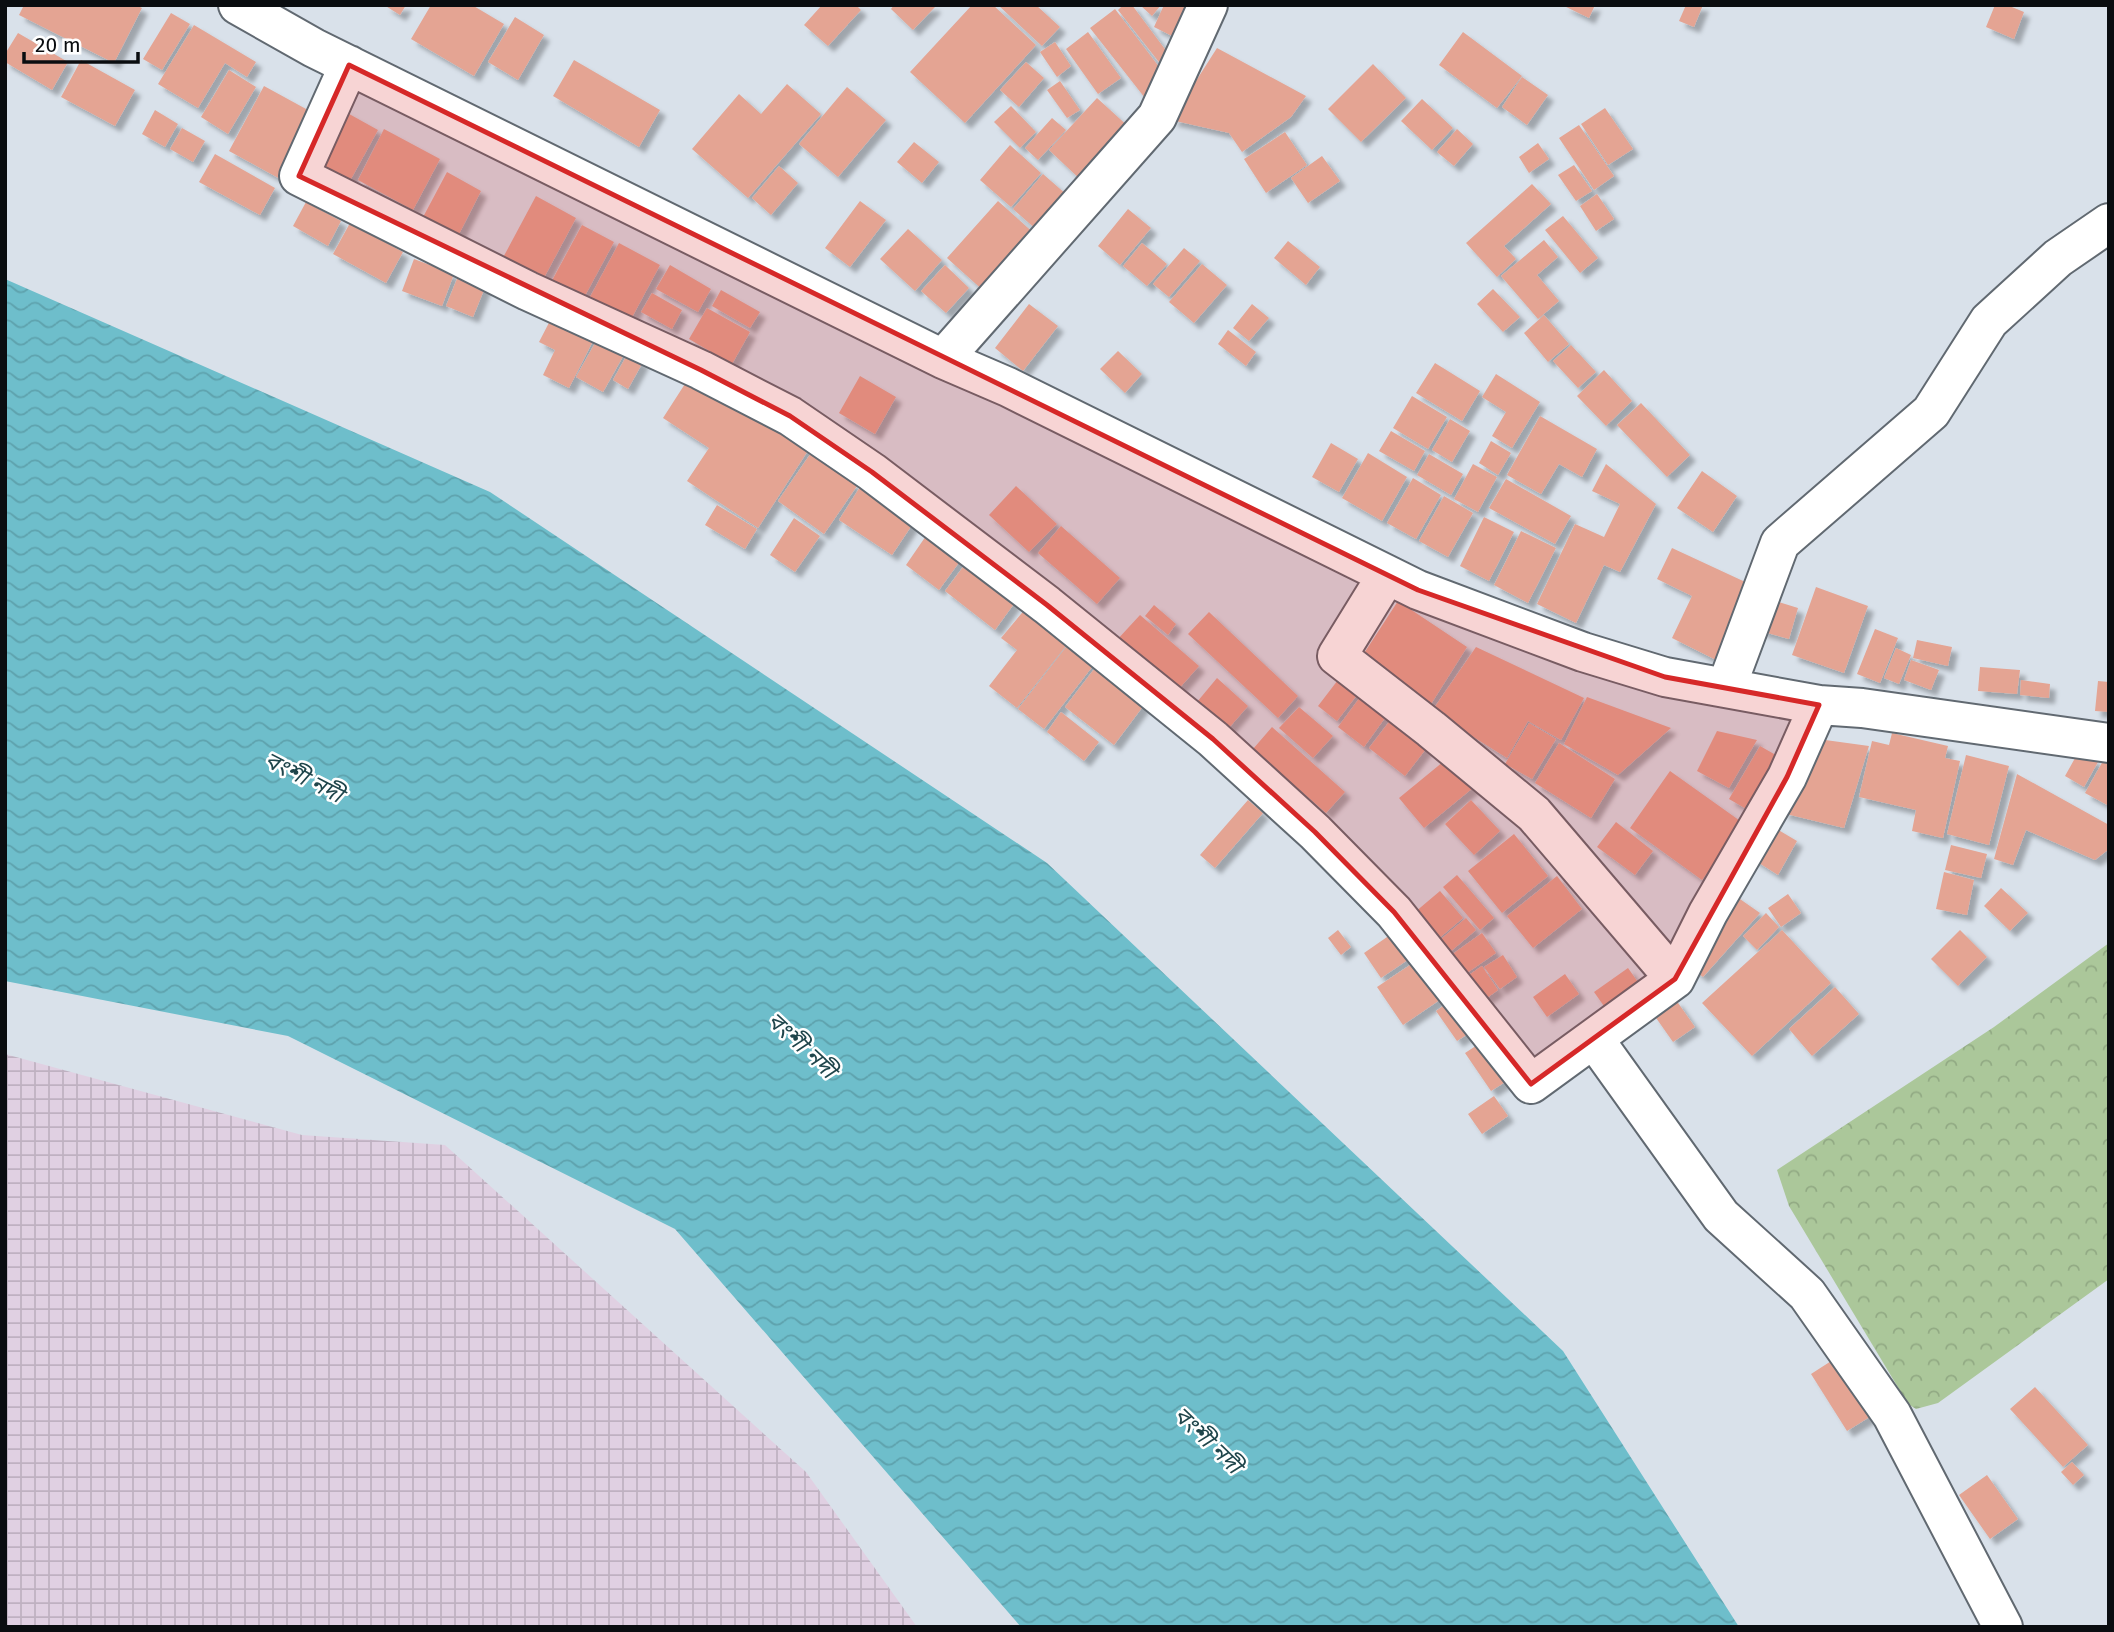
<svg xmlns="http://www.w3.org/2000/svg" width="2114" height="1632" font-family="'Fira Sans','Noto Sans Bengali',sans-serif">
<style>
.industrial{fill:url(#industrial-grid)}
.park{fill:url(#park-crowns)}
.water{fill:url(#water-waves)}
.building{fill:#e4a493;filter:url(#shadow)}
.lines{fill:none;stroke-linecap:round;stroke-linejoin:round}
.minor-casing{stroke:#616971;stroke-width:42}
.minor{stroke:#fff;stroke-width:38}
.marked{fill:#d62828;fill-opacity:0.2;stroke:#d62828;stroke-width:5;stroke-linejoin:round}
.labels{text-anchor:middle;stroke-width:5;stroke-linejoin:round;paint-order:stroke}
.water-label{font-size:23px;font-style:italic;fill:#1f454b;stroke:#fff}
</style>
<defs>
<pattern id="industrial-grid" width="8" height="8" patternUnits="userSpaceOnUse" patternTransform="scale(1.75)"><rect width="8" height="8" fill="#e0d0e2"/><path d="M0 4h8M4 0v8" fill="none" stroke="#bfb1c1"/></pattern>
<pattern id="park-crowns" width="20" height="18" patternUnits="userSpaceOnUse" patternTransform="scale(1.75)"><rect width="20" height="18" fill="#abc79a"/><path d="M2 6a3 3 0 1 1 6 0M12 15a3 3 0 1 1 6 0" fill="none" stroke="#92aa84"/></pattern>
<pattern id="water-waves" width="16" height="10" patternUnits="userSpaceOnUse" patternTransform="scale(1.75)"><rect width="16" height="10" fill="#6ebecb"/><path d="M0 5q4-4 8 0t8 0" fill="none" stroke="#5ea2ad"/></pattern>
<filter id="shadow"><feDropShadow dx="6" dy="6" stdDeviation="2" flood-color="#0004"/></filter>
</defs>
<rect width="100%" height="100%" fill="#d9e1ea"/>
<path class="industrial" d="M5,1054L302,1135L445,1145L806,1472L917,1627H5Z"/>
<path class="park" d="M2109,943V1279L1938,1403L1916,1409L1908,1404L1789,1206L1777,1170L1994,1027Z"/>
<path class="water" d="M5,279L490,492L1047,863L1563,1351L1739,1627H1021L675,1229L288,1036L5,981Z"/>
<path class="building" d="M24,5H136L142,8L114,63L19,15Z
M384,5H406L400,15Z
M431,5H472L504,24L474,76L411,39Z
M822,5H856L861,10L828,46L804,25Z
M894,5H933L935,7L913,30L891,9Z
M972,5H993L1036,45L965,123L910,72Z
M998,5H1036L1060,27L1042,46Z
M1123,5H1132L1176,64L1166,71L1118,10Z
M1140,5H1161L1152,16Z
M1164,5H1180L1187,9L1174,37L1154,27Z
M1562,5H1595L1589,18Z
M1686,5H1703L1694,27L1679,21Z
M1995,5H2007L2024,12L2014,39L1986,27Z
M1115,9L1169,80L1145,98L1090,28Z
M171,13L190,24L162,70L143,59Z
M515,17L544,35L518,80L488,62Z
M194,25L256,62L247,77L225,63L198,108L158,84Z
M1088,32L1121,78L1098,94L1066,49Z
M1463,32L1522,76L1497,108L1439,65Z
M18,33L68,62L52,90L5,62V54Z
M1055,42L1071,66L1057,77L1040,52Z
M1217,48L1306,96L1291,117L1242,152L1229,133L1171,120Z
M81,60L135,90L115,126L61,97Z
M574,60L660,110L639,147L553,96Z
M1026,62L1044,78L1019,107L1000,90Z
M1373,64L1406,98L1361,142L1328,109Z
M229,70L256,87L228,134L201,117Z
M1522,77L1548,95L1527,125L1502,107Z
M1060,81L1080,110L1067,118L1047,90Z
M787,84L821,114L748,198L692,149L739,94L761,114Z
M264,86L317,115L282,180L229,151Z
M847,87L886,120L838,177L799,144Z
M1097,98L1131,129L1083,182L1049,150Z
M1422,99L1453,128L1432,150L1401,121Z
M1011,106L1036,132L1020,148L994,122Z
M1605,108L1633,149L1608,165L1581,124Z
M155,110L178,124L165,147L142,134Z
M342,110L378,130L346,188L311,168Z
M1052,118L1066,130L1038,160L1025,148Z
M1579,125L1614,176L1594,190L1559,138Z
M182,128L205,141L193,162L170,149Z
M384,129L440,159L413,210L358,180Z
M1457,129L1473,144L1454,166L1437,152Z
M1285,132L1307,165L1266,193L1244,159Z
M914,142L939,162L922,183L897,162Z
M1538,143L1549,159L1529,173L1519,157Z
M1010,145L1041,173L1011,207L980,180Z
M215,154L275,188L260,215L199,182Z
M1322,156L1340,181L1308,203L1291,178Z
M1574,165L1592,191L1576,201L1558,175Z
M779,166L798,183L771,215L752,198Z
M447,172L481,191L457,238L422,219Z
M1043,174L1075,202L1045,237L1013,209Z
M1532,184L1551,204L1504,246L1516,259L1497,277L1466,243Z
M1597,194L1614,219L1596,231L1580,206Z
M536,196L576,218L538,289L498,267Z
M860,201L886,220L850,267L825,248Z
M998,201L1037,236L986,293L947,258Z
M306,202L341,221L328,246L293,226Z
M1128,209L1151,228L1120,265L1098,246Z
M1563,216L1598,258L1580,273L1545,230Z
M350,223L403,252L386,283L333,254Z
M582,225L614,242L580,305L548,288Z
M908,229L942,260L915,291L880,259Z
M1544,240L1558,257L1537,275L1559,301L1538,319L1501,276Z
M1288,241L1320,267L1306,285L1274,258Z
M619,243L660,265L630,321L589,299Z
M1142,243L1167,264L1147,286L1123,266Z
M1184,248L1200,261L1169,297L1153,284Z
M414,259L454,274L442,306L402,291Z
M1202,264L1227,285L1194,323L1169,302Z
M670,265L711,289L698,312L656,289Z
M945,265L969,288L946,313L921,291Z
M459,274L486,285L473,317L446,306Z
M1493,289L1520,317L1503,332L1477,304Z
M721,290L760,312L750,328L712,306Z
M652,293L682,310L672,329L641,312Z
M1029,304L1058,326L1023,371L995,348Z
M1252,304L1269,318L1249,341L1233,328Z
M707,308L750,332L732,364L689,339Z
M553,315L595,337L569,388L543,375L555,350L539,342Z
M1544,315L1569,344L1548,362L1524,333Z
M1228,330L1256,352L1246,366L1218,344Z
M599,336L626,351L603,392L576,377Z
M1571,345L1596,372L1578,388L1553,361Z
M1118,351L1142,374L1125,393L1100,369Z
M628,353L643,362L628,389L613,380Z
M1435,363L1480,391L1462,421L1416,393Z
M1604,370L1632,401L1606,426L1577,396Z
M692,373L809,449L758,528L687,481L709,448L663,418Z
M1496,374L1540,402L1512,448L1492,436L1506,412L1482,397Z
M860,376L896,397L875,434L839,413Z
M1412,396L1447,417L1428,449L1393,428Z
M1641,403L1690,455L1667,477L1617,425Z
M1540,416L1597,449L1582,477L1559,464L1541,494L1507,475Z
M1450,419L1470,431L1452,462L1432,450Z
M1391,431L1425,451L1414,471L1379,451Z
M1491,441L1511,453L1498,475L1479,463Z
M1331,443L1358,459L1339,492L1312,477Z
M811,453L857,486L824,534L778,501Z
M1368,453L1407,477L1382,521L1342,498Z
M1429,454L1463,474L1451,495L1417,475Z
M1473,464L1497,477L1478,512L1454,499Z
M1606,464L1656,504L1620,572L1604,565L1576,623L1537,604L1575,524L1604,537L1620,504L1592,491Z
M1702,471L1737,496L1713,532L1677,508Z
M1413,478L1441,495L1416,539L1387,523Z
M1506,479L1571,516L1555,544L1489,508Z
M1016,486L1057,524L1029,552L989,515Z
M860,487L914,522L892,555L839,520Z
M1444,496L1473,513L1448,557L1419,541Z
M717,505L757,529L745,549L705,525Z
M1484,517L1514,532L1489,581L1460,566Z
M794,518L820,536L795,572L770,555Z
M1061,526L1120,578L1097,604L1038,553Z
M1521,531L1556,548L1528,603L1494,585Z
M928,533L963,557L939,590L906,565Z
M1672,548L1756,587L1720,662L1672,638L1692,596L1657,579Z
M966,563L1016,601L995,630L945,591Z
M1816,587L1868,606L1844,673L1792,655Z
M1769,599L1798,608L1789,639L1760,631Z
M1398,601L1467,647L1431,704L1361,658Z
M1154,605L1176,624L1168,635L1145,616Z
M1026,608L1069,642L1017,708L989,686L1017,650L1001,638Z
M1209,612L1298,696L1278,718L1188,634Z
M1140,615L1199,666L1176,692L1116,641Z
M1875,629L1898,638L1880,683L1857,674Z
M1917,640L1952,647L1948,666L1913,658Z
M1070,642L1096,662L1044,729L1018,709Z
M1476,647L1584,698L1561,740L1528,721L1507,758L1432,711Z
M1896,648L1911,655L1899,684L1884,678Z
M1911,660L1939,670L1931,690L1904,680Z
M1098,664L1147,701L1114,745L1065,707Z
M1980,667L2020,670L2017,694L1978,691Z
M1341,676L1360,691L1337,721L1318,706Z
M1217,678L1248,706L1228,729L1197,702Z
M2021,680L2050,684L2049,698L2020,695Z
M2098,681L2109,682V712L2095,711Z
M1364,692L1390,711L1364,747L1338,727Z
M1587,697L1671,728L1618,775L1564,744Z
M1299,707L1333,736L1313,758L1279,728Z
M1061,712L1099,742L1084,761L1047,732Z
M1392,718L1429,745L1405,776L1369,748Z
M1529,723L1556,739L1532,779L1505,764Z
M1272,727L1345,792L1326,813L1253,749Z
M1717,731L1757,740L1729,788L1697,771Z
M1892,733L1948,746L1945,758L1960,761L1943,838L1912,831L1916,810L1859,797L1872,741L1889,745Z
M1818,739L1869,746L1844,828L1782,813Z
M1559,743L1615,779L1591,818L1535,783Z
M1760,746L1786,761L1755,814L1729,799Z
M2079,751L2098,762L2084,787L2065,776Z
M1966,755L2009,766L1989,845L1947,834Z
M1449,757L1474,787L1424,828L1399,798Z
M2103,761L2109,764V806L2085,793Z
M1670,771L1743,823L1702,880L1630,828Z
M2017,774L2109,825V849L2095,860L2026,830L2013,865L1994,859Z
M1248,800L1263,813L1215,868L1200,855Z
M1471,800L1500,831L1474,855L1445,824Z
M1616,822L1653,851L1635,875L1597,847Z
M1770,825L1797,841L1778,875L1751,858Z
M1514,834L1548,876L1502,913L1468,871Z
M1951,845L1987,854L1981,878L1945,870Z
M1944,872L1974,880L1967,915L1936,909Z
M1457,875L1494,918L1480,930L1443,887Z
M1557,876L1582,909L1533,948L1507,916Z
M2001,888L2028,913L2010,931L1984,906Z
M1727,890L1760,913L1703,977L1686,964Z
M1440,891L1463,918L1431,945L1408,918Z
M1788,894L1801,913L1781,927L1768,908Z
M1766,913L1779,927L1757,950L1743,936Z
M1466,918L1476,930L1444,957L1434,945Z
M1400,928L1418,953L1381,978L1364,953Z
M1338,930L1351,947L1341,955L1328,938Z
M1782,930L1831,983L1752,1056L1702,1003Z
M1960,930L1987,957L1958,986L1931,959Z
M1482,933L1496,953L1461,977L1447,958Z
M1503,955L1517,977L1500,989L1484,967Z
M1422,957L1447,995L1403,1025L1377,987Z
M1482,966L1498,990L1480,1003L1463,979Z
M1628,968L1645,992L1611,1016L1594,992Z
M1565,974L1579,994L1547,1017L1533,997Z
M1835,987L1859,1014L1812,1056L1789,1029Z
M1453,999L1474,1030L1457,1041L1436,1011Z
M1676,1000L1695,1027L1673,1042L1654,1015Z
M1485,1040L1510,1079L1491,1091L1465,1053Z
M1494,1096L1508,1116L1482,1134L1468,1114Z
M1839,1356L1876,1413L1847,1431L1811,1374Z
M2035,1387L2088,1445L2063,1467L2010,1409Z
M2072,1462L2084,1475L2073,1485L2061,1472Z
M1987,1475L2018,1519L1990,1539L1959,1495Z"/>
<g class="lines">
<g class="minor-casing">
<path id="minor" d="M238,5L314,48L943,359L1008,387L1418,590L1583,652L1665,677L1819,705L1862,708L2109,743
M349,65L299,176L528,291L701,370L790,416L872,472L1047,605L1213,739L1315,832L1394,912L1531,1084L1675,979
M943,359L1157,117L1208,5
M1387,575L1337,656L1431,729L1534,814L1675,979L1708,913L1787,777L1819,705
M1726,688L1780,543L1931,412L1989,321L2058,258L2109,223
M1594,1039L1721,1216L1807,1294L1892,1415L2003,1627"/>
</g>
<use href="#minor" class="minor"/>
</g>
<path class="marked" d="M349,65L1418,590L1665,677L1819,705L1787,777L1675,979L1531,1084L1394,912L1315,832L1213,739L1047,605L872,472L790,416L701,370L299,176Z"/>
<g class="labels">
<g class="water-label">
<text transform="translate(304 777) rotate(27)" y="8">বংশী নদী</text>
<text transform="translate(802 1045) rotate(43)" y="8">বংশী নদী</text>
<text transform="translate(1208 1440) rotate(44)" y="8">বংশী নদী</text>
</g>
</g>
<rect width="2114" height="1632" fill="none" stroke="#0a0d10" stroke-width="14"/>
<path d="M24 52v10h114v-10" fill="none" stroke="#0a0d10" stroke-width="3.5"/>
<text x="35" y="52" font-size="21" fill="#0a0d10" stroke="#ffffff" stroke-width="5" paint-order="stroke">20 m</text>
</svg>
